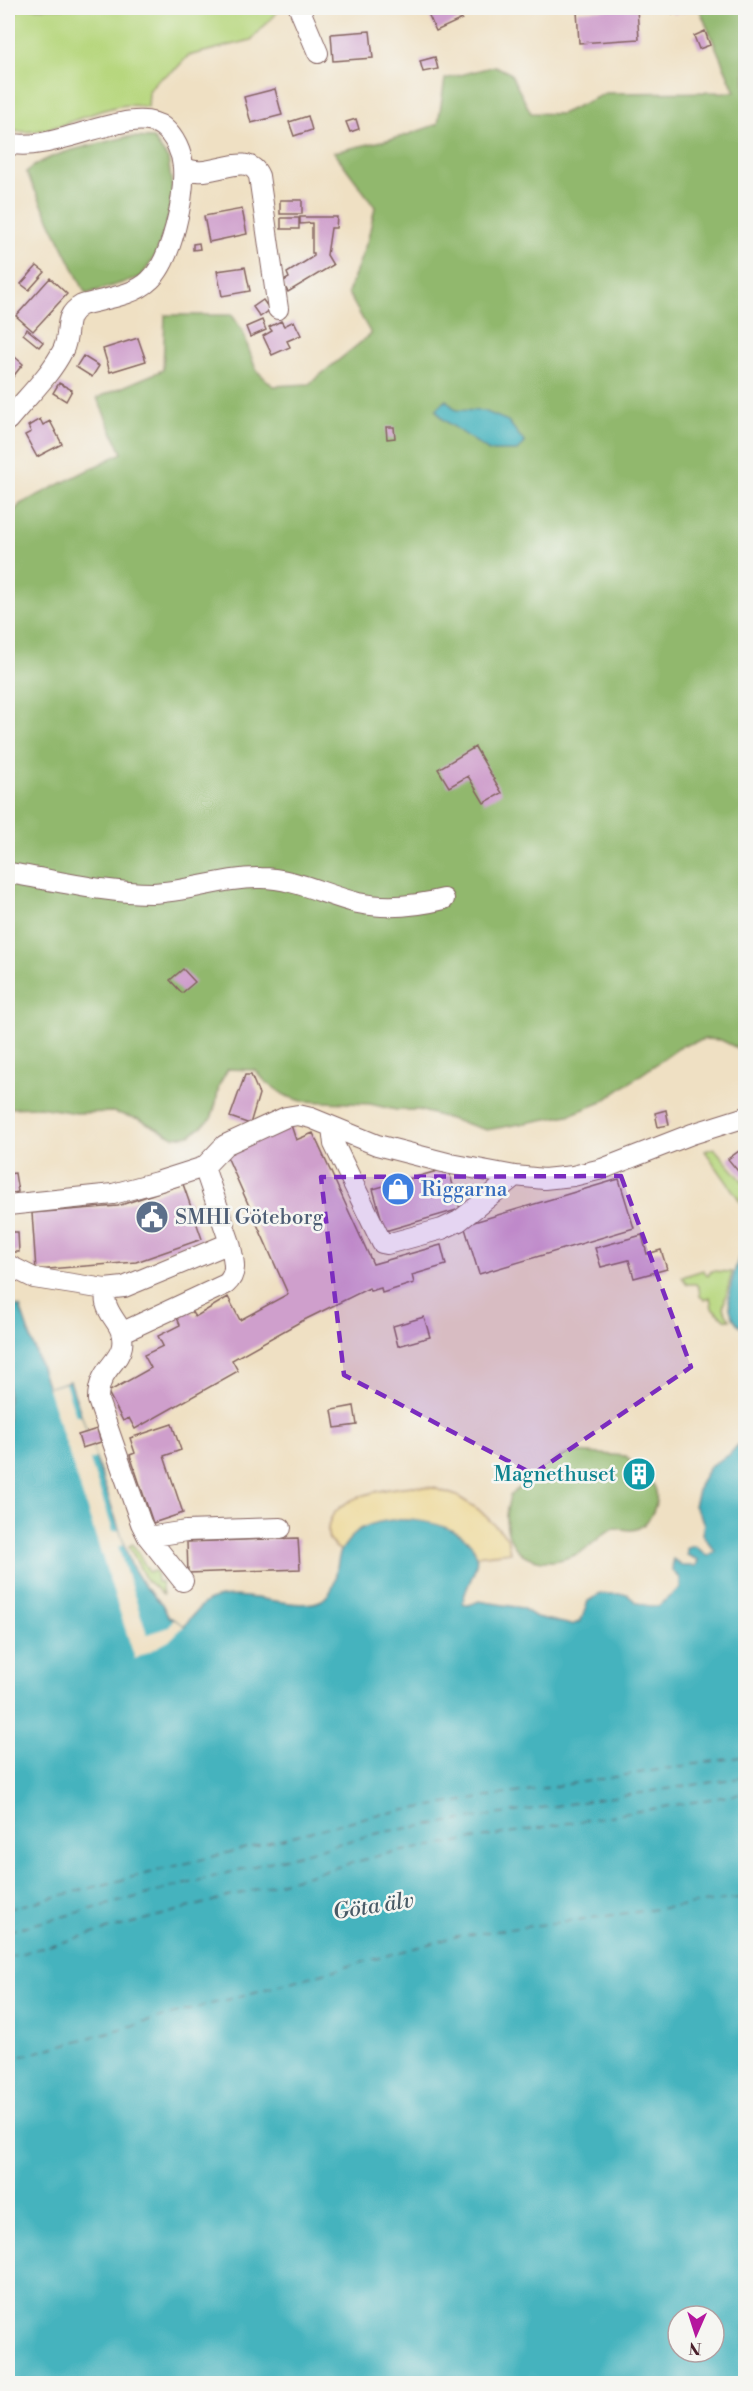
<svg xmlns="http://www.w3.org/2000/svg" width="753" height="2391" font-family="'Libre Bodoni',serif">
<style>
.green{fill:#b7d77e;stroke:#807b54;stroke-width:1.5}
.forest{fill:#91b86d;stroke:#6e6c4c;stroke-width:1.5;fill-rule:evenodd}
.sand{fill:#eeda9e;stroke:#9c7c64;stroke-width:1.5}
.water{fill:#44b3be;stroke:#476974;stroke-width:1.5;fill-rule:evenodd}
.pier{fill:#efe0c3}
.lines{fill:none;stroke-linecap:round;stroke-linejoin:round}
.ferry{stroke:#485a66;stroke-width:1.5;stroke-dasharray:8 6;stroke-linecap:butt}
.building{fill:#cf9fcc}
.minor-casing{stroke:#846360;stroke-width:22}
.minor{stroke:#fff;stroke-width:20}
.marked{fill:#7b2cbf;fill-opacity:0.2;stroke:#7b2cbf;stroke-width:4.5;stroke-dasharray:12 8;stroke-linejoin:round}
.labels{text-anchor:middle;stroke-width:5;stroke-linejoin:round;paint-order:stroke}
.shop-label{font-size:21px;fill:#366cbe;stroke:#f6f6f2;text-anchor:start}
.service-label{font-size:21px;fill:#4e5e75;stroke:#f6f6f2;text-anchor:start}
.culture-label{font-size:21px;fill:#0d838f;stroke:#f6f6f2;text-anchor:end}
.water-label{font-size:22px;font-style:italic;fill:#485a66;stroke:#f6f6f2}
</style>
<rect width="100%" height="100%" fill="#f6f6f2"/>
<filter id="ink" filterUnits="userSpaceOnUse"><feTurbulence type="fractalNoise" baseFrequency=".0167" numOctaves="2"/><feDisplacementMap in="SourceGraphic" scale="12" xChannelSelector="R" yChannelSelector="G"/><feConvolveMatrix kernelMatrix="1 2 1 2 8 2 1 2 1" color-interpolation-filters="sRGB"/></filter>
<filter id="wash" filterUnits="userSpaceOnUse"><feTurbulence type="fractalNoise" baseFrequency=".008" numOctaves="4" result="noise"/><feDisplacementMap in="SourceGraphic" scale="24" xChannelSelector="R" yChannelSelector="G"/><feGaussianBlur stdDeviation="1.35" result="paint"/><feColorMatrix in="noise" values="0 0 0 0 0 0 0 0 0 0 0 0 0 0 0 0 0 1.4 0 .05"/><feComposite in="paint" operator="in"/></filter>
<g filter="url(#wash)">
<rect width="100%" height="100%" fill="#efe0c3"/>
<path class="green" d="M19,8H281L251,40L188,56L176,69L156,81L149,91L148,107C140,106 129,104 120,106C81,113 48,139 8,130V22Z
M714,1148L745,1184V1208L705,1151Z
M703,1270L708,1276L711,1271L732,1272L723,1308L730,1320L725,1319L712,1308L710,1297L705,1300L700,1296L699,1288L696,1284H687L682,1277Z
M133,1544L149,1572L156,1571L157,1582H161L163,1594L146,1580L129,1546Z"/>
<path class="forest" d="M699,8H745V1052L721,1040L705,1039L682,1046L602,1102L569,1115L487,1130L419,1110H396L370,1104L302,1101L286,1096L266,1082L255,1070L228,1069L219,1085L216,1103L211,1119L190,1135L174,1137L139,1119L113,1112L76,1113L39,1107L8,1108V520L20,504L122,453L97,398L163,370L165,315H232L242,330L256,370L273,386L309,384L371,334L348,293L368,239L375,207L334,152L404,136L438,124L445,79L495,66L510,73L531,113L561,114L606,93L735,92ZM446,400L456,410L489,451L444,420L436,410Z
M126,137L153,138L168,159L174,200L156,255L141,277L86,294L26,172C50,151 96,145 126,137Z
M575,1452L626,1456L630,1460L628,1484H653C663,1499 650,1528 632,1530C626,1530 619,1528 613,1528C600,1535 592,1546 579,1553C546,1570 507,1561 506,1518C506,1510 509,1502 510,1495L560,1457Z"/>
<path class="sand" d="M413,1486L434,1488L457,1496L478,1509L507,1537L510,1552L476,1556L474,1548L354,1534L341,1551C332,1545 327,1541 328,1529C330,1496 388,1488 413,1486Z"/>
<path class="water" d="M446,400L456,410L484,411L508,421L525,443L517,451H489L444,420L436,410Z
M745,1240V1330C714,1311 737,1266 745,1240Z
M8,1305L20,1307L48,1388L70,1381L131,1565L145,1587L162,1604L168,1616L184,1626C191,1618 200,1604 210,1600C240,1587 300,1613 322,1600C340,1588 334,1566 341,1551C344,1546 349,1540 352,1536C375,1509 460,1517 475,1551C482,1567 464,1586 463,1603L469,1605L479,1601L522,1608L536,1617L572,1625L581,1621L588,1601L600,1594H627C637,1605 645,1606 658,1606L680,1588V1578L672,1570L673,1559L683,1566H696L698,1560L687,1555V1548L695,1546L708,1556L715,1551L702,1534L704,1523L694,1506L700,1483L711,1465L729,1455L745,1437V2383H8ZM678,2316H714V2352H678Z"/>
<path class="pier" d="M65,1383L76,1416L81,1415L96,1458L90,1460L113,1531L119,1530L124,1545L118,1547L147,1634L169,1627L173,1619L184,1626L169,1641L135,1659L48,1388Z"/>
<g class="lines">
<path class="ferry" d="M8,1909L375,1815L746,1756
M8,1931L383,1832L746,1777
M8,1957L385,1854L746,1793
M8,2060L458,1936L746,1897"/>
</g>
<g id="blocks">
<path class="building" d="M430,8H456L462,19L436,31L426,9Z
M489,8H517V9L489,12Z
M637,8L639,39L579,43L577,11Z
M672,8H690V11L673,14Z
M370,31L373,58L333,61L331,34Z
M705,31L710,45L699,49L694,36Z
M435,57L438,69L423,72L420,61Z
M275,89L282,115L251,123L244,97Z
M308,116L312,130L294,136L289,122Z
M356,119L359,129L350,132L346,122Z
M280,200H302V214H280Z
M242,209L247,234L209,242L204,216Z
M300,217H337L336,228H331L327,255L333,265L288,292L282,282L289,278L287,273L314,256V253H312V223L300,224Z
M281,218H299V229H281Z
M199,243L200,249L193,250V244Z
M37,266L45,272L29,290L21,284Z
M245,267L250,291L222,296L217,271Z
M50,278L67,294L33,331L16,316Z
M263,300L270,310L260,317L253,307Z
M262,320L266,330L250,337L246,327Z
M281,321L284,326L294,321L301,335L287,341L290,347L272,355L263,336L272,331L269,327Z
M27,329L43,342L39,347L23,334Z
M138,338L146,361L110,372L103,349Z
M8,351L23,364L8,383Z
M83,356L99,366L92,377L76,367Z
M59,383L72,390L66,401L53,393Z
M40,419L43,425L50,421L62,444L37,457L25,435L31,432L28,426Z
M386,427H394L395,438L387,439Z
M475,747L502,793L484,803L468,776L449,787L438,769Z
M183,969L195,982L182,993L170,980Z
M245,1075H251L259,1094L250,1124L230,1117Z
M666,1110L669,1125L658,1127L655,1113Z
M291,1125L296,1140L313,1133L373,1264L441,1245L446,1265L412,1275L414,1283L382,1293L381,1288L370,1291L369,1288L298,1323L232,1360L238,1371L135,1429L129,1418L123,1421L108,1392L151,1368L144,1355L163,1346L158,1336L180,1325L176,1315L189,1308L195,1317L228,1297L240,1320L288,1294L225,1152Z
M746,1146V1181L728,1159Z
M448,1168L460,1209L385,1231L373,1189Z
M15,1173L18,1192L8,1194V1174Z
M619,1179L634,1228L479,1274L464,1225Z
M183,1184L202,1239L136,1262L36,1270L32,1213L118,1206Z
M8,1232H18L19,1252H8Z
M642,1235L647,1254L661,1250L667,1269L634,1278L629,1260L601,1267L595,1248Z
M424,1317L430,1337L398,1346L393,1326Z
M354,1406L357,1425L335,1428L332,1410Z
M172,1424L181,1450L164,1456L183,1513L153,1523L130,1455L135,1453L130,1438Z
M97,1429L101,1442L82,1448L78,1435Z
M633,1467H646V1480H633Z
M298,1538L300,1569L188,1573L187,1542Z"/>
</g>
</g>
<g filter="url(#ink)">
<use href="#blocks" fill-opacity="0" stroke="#846360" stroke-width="1.5"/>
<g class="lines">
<g class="minor-casing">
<path id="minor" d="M299,8L318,53
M8,143C51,155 133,103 163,127C175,137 182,153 183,167C185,196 172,260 150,280C134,296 103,299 82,305C61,317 72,331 63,350C50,376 26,398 8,420
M183,166C205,184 247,147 259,176L278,309
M8,873C56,880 103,893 152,893C188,892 224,877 261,878C294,878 325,895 358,903C386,909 416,906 444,899
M332,1127L334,1144L382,1243L387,1244L442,1229L459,1221L515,1176
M8,1205L113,1194L157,1182L204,1167L225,1145L286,1117L298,1115L311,1118L377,1145L451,1164L515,1176L544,1179L573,1176L602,1169L692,1134L746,1117
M8,1265L34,1278L105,1289L124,1287L230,1243L204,1167
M105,1289C106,1294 105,1299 106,1303C110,1320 125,1325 122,1346C119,1364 98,1369 98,1400L141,1523L148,1537L183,1581
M123,1332L226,1284C239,1273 233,1258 230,1243
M148,1537L186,1531L281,1528"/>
</g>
<use href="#minor" class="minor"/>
</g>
</g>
<path class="marked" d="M621,1176L691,1367L533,1474L344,1375L321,1177Z"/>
<defs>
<g id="shop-disc" transform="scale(1.725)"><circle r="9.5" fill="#3f7fe0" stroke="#f6f6f2"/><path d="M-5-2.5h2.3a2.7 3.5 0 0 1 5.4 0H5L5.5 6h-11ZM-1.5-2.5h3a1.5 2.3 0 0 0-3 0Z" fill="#fff"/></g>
<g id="civic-disc" transform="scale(1.725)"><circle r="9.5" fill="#5c6f8a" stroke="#f6f6f2"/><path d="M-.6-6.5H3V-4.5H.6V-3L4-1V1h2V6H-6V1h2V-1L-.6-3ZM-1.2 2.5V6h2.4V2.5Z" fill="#fff"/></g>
<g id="building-disc" transform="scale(1.725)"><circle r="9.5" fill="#0f9aa8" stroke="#f6f6f2"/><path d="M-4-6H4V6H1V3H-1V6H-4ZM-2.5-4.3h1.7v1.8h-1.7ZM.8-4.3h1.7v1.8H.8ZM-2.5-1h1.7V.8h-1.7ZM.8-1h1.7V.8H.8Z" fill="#fff"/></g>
</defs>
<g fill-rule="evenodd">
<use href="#shop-disc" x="398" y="1189"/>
<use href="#civic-disc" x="152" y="1217"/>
<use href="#building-disc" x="639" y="1474"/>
</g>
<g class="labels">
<g class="shop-label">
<text x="421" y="1196">Riggarna</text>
</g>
<g class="service-label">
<text x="175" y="1224">SMHI Göteborg</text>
</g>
<g class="culture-label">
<text x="616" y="1481">Magnethuset</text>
</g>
<g class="water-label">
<text transform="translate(373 1905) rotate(-9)" y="8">Göta älv</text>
</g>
</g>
<rect width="753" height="2391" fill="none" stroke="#f6f6f2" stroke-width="30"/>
<g transform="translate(696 2334) rotate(183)"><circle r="28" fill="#f6f6f2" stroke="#b1a0a2" stroke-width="1.5"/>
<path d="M0-4.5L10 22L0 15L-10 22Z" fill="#b5179e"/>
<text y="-9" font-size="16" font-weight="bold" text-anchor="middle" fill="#4a1f2b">N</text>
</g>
</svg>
